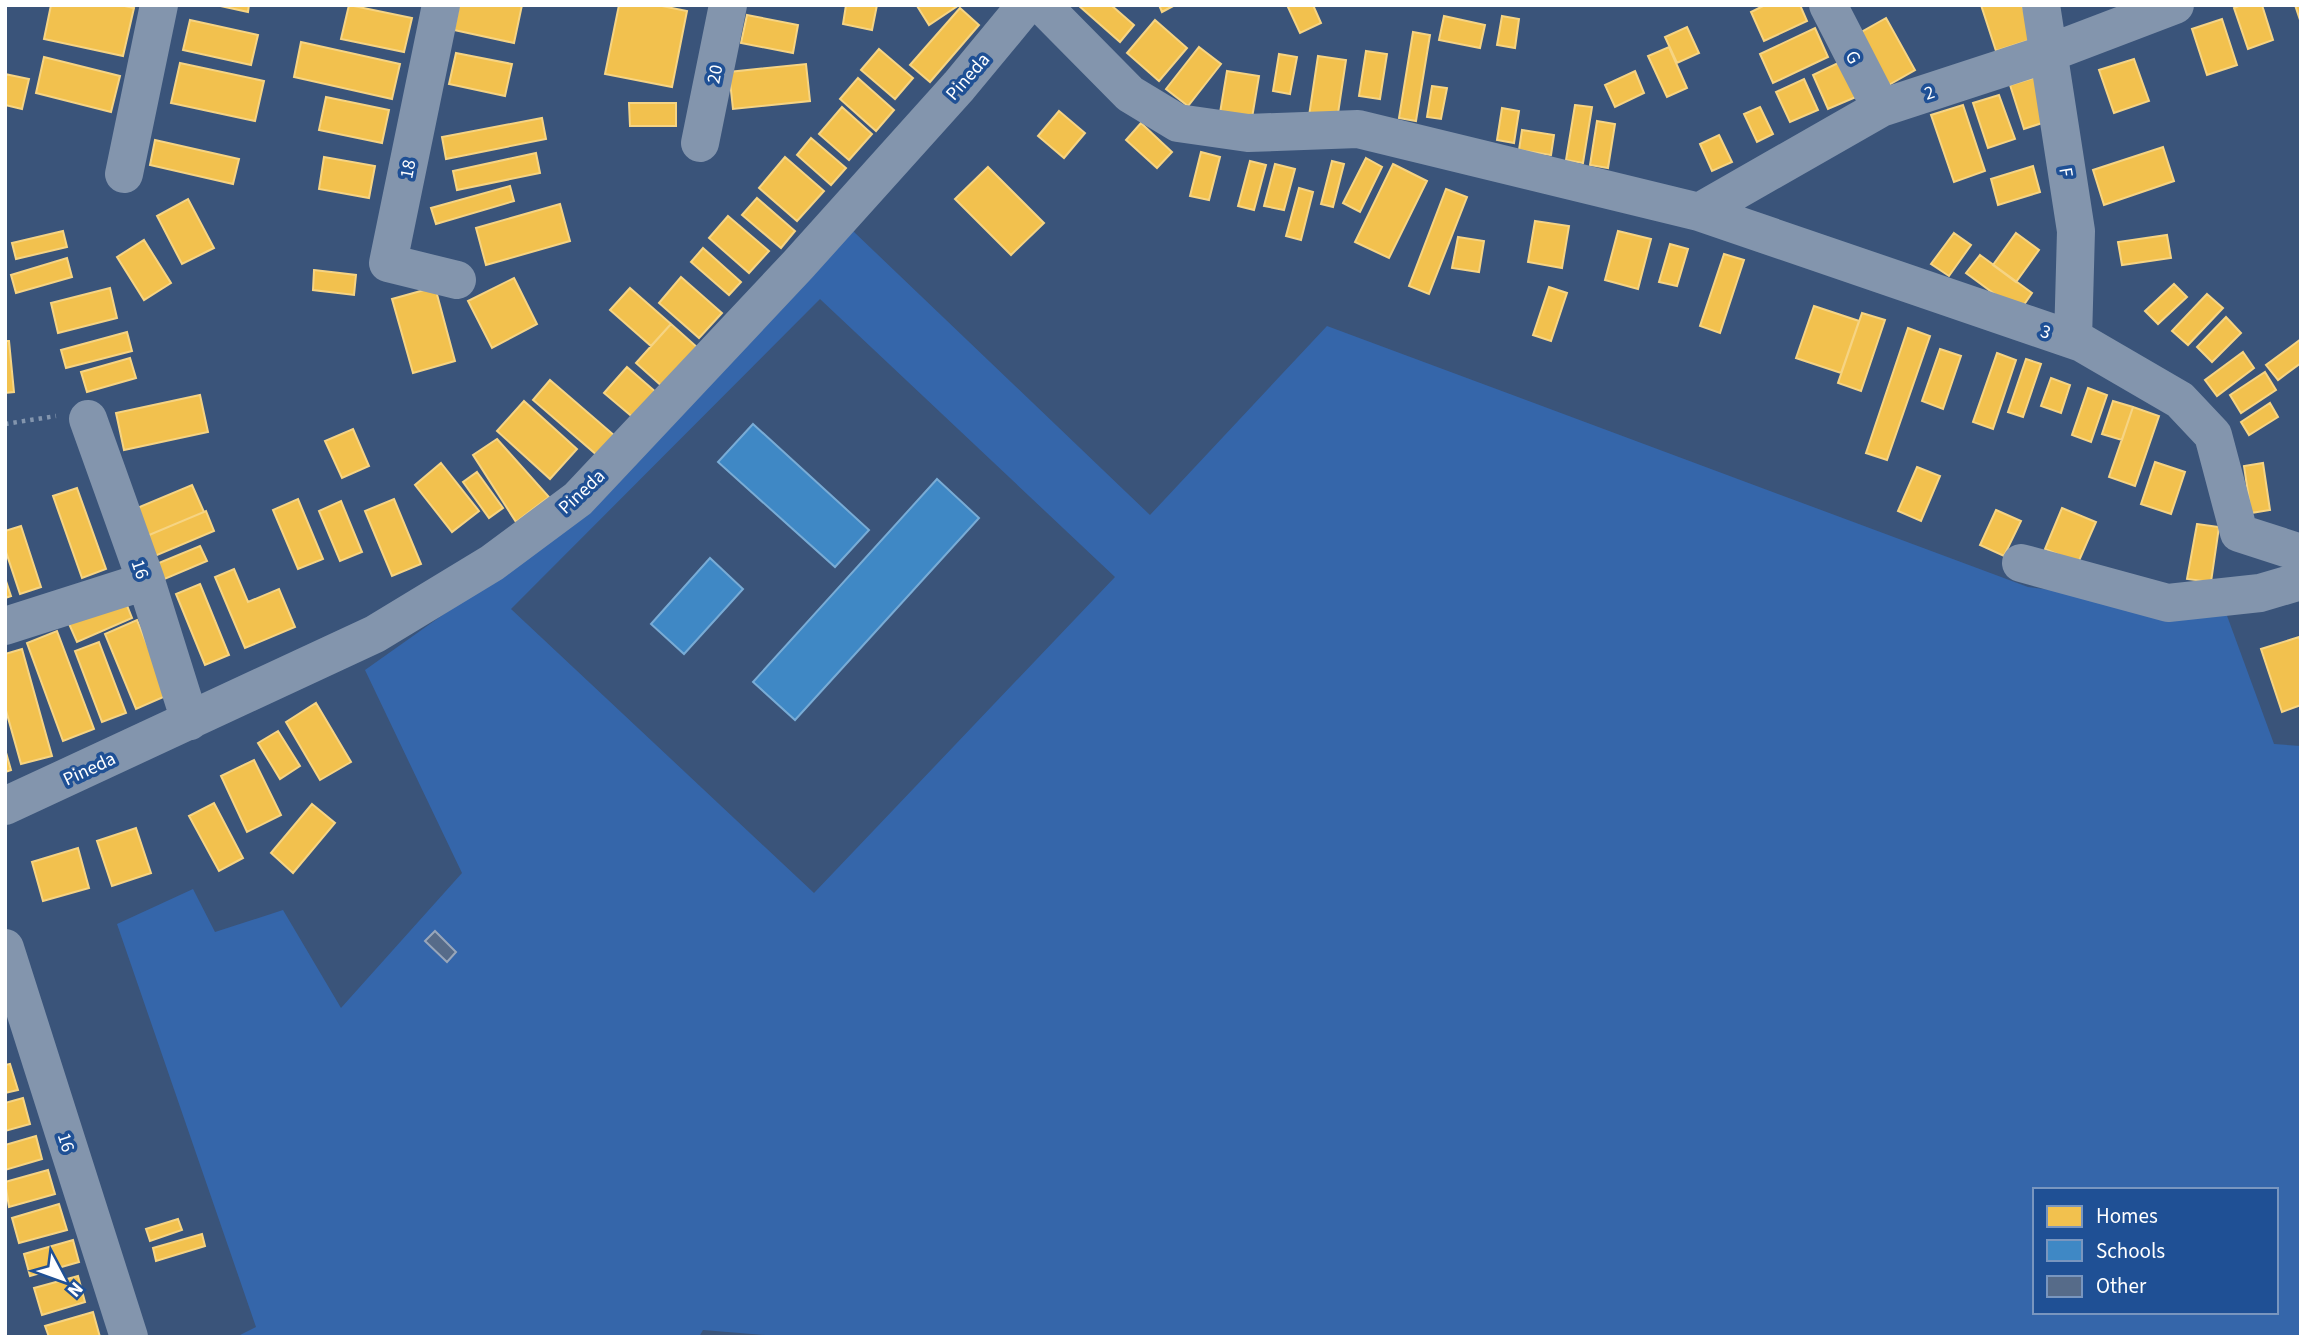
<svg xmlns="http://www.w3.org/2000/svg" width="2306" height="1342" font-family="'Source Sans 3',sans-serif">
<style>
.green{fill:#3566aa;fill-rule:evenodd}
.homes{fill:#f2c14e;stroke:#f6d483;stroke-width:2}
.schools{fill:#3f88c5;stroke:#79acd6;stroke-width:2}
.building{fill:#566b89;stroke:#98a6ba;stroke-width:2}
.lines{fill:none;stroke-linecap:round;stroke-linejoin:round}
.path{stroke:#8395ad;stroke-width:4.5;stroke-dasharray:3.5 5;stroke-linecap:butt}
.minor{stroke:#8395ad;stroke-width:38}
.labels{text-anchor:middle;stroke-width:7;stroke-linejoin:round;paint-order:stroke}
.street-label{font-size:19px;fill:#fff;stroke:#1f5095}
</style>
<rect width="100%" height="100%" fill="#3a547a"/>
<path class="green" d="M853,231L1150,515L1327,326L2028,587L2226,613L2274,744L2301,746V1337H790L703,1330L699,1337H236L256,1327L117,924L193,889L215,932L283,910L341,1008L462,873L365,670L584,515ZM820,299L1115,577L814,893L511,609ZM2035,1190H2276V1312H2035Z"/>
<path class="homes" d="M51,5H120L134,8L123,56L44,39Z
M216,5H249L248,12Z
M349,5L412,18L404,52L341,39Z
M459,5H522L514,43L454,30Z
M619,5H657L687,11L672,87L605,74Z
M846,5H877L872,30L843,24Z
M918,5H959L929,25L917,6Z
M1078,5H1111L1134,25L1120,42Z
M1159,5H1175L1162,12Z
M1287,5H1313L1321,23L1300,33Z
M1765,5H1800L1807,21L1764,41L1751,12Z
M1981,5H2022L2033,39L1996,51Z
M2241,5H2262L2273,40L2248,49L2234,8Z
M2295,5H2301V23Z
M960,8L979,25L930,82L910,65Z
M747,15L798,25L793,53L741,43Z
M1444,16L1485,25L1480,48L1439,40Z
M1502,16L1519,19L1515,48L1497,45Z
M1886,18L1915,70L1887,86L1858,34Z
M2222,19L2237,65L2207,75L2192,29Z
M190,20L258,35L251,65L183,50Z
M1155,20L1187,48L1159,81L1127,53Z
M1687,27L1699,53L1677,63L1665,37Z
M1815,28L1828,57L1773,83L1760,54Z
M1413,32L1430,35L1416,121L1399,118Z
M301,42L400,64L392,99L294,77Z
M1199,47L1221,64L1188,106L1166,89Z
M1669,47L1687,88L1667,97L1648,56Z
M879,49L913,78L895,99L861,70Z
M1366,51L1387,54L1380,99L1359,96Z
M456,53L512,64L505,96L449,84Z
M1279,54L1297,57L1290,94L1273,91Z
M1318,56L1346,60L1337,120L1309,116Z
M44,57L120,76L111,112L36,93Z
M2134,59L2149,101L2114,113L2099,70Z
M1840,62L1856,97L1828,109L1813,75Z
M180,63L264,81L255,121L171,103Z
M806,64L810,101L733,109L729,72Z
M1227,71L1259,76L1252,118L1220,113Z
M1635,71L1644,93L1615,107L1605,85Z
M5,74L29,79L22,109L5,105Z
M2036,77L2051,120L2024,129L2010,85Z
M858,78L894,110L876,131L840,99Z
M1804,79L1818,110L1790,122L1776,92Z
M1432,86L1447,88L1441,119L1427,117Z
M1999,95L2015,139L1988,148L1973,103Z
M326,97L389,110L382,143L319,130Z
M629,103H676V126H630Z
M1575,105L1592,107L1583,163L1566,160Z
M1963,105L1985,171L1954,182L1931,115Z
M842,107L872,134L849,160L819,134Z
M1760,107L1773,134L1757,142L1744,114Z
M1502,108L1519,111L1514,143L1497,140Z
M1059,111L1085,133L1064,158L1038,136Z
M542,118L546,139L446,159L442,137Z
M1597,121L1615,124L1608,168L1590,165Z
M1141,123L1172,152L1157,168L1126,140Z
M1522,130L1554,135L1551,155L1519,150Z
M1719,135L1732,162L1712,171L1700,144Z
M811,138L846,168L831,185L797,155Z
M155,140L239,159L233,184L150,165Z
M2163,147L2174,181L2104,205L2093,170Z
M1201,152L1220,157L1209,200L1190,196Z
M536,153L540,173L457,190L453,171Z
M324,157L375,166L369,198L319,189Z
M785,157L824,191L797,221L759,188Z
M1366,158L1382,167L1360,212L1343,203Z
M1250,161L1266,165L1254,210L1238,206Z
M1332,161L1344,164L1333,207L1321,204Z
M1275,164L1295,169L1284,210L1264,206Z
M1393,164L1427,181L1389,258L1355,242Z
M2033,166L2040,192L1998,205L1991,179Z
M988,167L1044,223L1011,255L955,199Z
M510,186L514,201L436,224L431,208Z
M1299,188L1313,192L1301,240L1286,236Z
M1446,189L1467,197L1429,294L1409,286Z
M757,198L795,231L781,248L742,215Z
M188,199L214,248L182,264L157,216Z
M560,204L570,241L486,265L476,228Z
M728,216L769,251L749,273L709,238Z
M1535,221L1569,226L1562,268L1528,262Z
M63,231L67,247L16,259L12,243Z
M1618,231L1651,239L1638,289L1605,280Z
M1954,233L1971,245L1949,276L1931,264Z
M2016,233L2039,250L2016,282L1993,265Z
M2167,235L2171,258L2122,265L2118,242Z
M1458,237L1484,241L1479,272L1452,268Z
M144,240L171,283L144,300L117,257Z
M1670,244L1688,249L1677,286L1659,282Z
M703,248L741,282L729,295L691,262Z
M1724,254L1744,260L1720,333L1700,326Z
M1980,255L2032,293L2019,312L1966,273Z
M67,258L72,277L16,293L11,275Z
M314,270L356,275L354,295L313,290Z
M681,277L722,313L699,338L659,303Z
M514,278L537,324L492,348L468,301Z
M2174,284L2187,297L2158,324L2145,311Z
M435,287L455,361L413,373L392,299Z
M1549,287L1567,293L1551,341L1533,335Z
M110,288L117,318L58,333L51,303Z
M630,288L671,324L651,346L610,310Z
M2207,294L2223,308L2188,345L2172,331Z
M1814,306L1859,321L1841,373L1796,358Z
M1862,313L1885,320L1861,391L1838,383Z
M2226,317L2241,333L2212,362L2197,347Z
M671,324L698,348L664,388L636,363Z
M1908,328L1930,336L1887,460L1866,453Z
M127,332L132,351L66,368L61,350Z
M2301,339V363L2278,380L2266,365Z
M5,341H9L14,392L5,393Z
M1940,349L1961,356L1943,409L1922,401Z
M2243,352L2254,368L2217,396L2205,380Z
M1997,353L2016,360L1993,429L1973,422Z
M130,358L136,378L87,392L81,372Z
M2026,359L2041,364L2023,417L2008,412Z
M627,367L657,393L635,419L604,393Z
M2265,372L2276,390L2241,413L2230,395Z
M2051,378L2070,385L2061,413L2041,406Z
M550,380L615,436L598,456L533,400Z
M2088,388L2107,395L2091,442L2072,435Z
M200,395L208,432L124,450L116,413Z
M524,401L577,449L550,479L497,431Z
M2113,401L2133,407L2122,440L2102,434Z
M2270,403L2278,417L2249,435L2241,422Z
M2133,407L2159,416L2135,486L2109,477Z
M353,429L369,466L342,478L325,441Z
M497,439L549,497L516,522L473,455Z
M2155,462L2185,472L2171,514L2141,504Z
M441,463L479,511L452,532L415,485Z
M2263,463L2270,510L2251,513L2244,466Z
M1917,467L1940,476L1921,521L1898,511Z
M477,472L503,508L489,518L463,482Z
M192,485L204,512L142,538L130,511Z
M77,488L106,569L82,578L53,496Z
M298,499L323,559L298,569L273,510Z
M394,499L421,564L392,576L365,511Z
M341,501L362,552L340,561L319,511Z
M2062,508L2096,522L2078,563L2045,549Z
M1996,510L2021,521L2004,556L1980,545Z
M206,511L214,531L150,558L142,538Z
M2197,524L2219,527L2211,582L2187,579Z
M21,526L41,587L20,594L5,549V531Z
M200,546L207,561L155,583L149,567Z
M234,569L248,602L279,589L295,627L245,648L215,577Z
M5,578L11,596L5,598Z
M200,584L229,655L205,665L176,594Z
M122,593L132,618L77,642L66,617Z
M137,620L168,695L136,709L105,634Z
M57,631L94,729L63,741L27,643Z
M2299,637L2301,643V705L2282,712L2261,649Z
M99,642L126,713L102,722L75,651Z
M22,649L52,756L21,764L5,707V654Z
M316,703L351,762L320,780L286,722Z
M278,731L300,766L280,779L258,743Z
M5,749L11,770L5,772Z
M254,760L281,815L247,832L221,776Z
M214,803L243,858L219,871L189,816Z
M312,804L335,823L293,873L271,853Z
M136,828L151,873L112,886L97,841Z
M78,848L89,888L43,901L32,862Z
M10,1064L18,1090L5,1093V1065Z
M23,1098L30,1124L5,1131V1103Z
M36,1136L42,1159L5,1170V1145Z
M48,1170L55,1194L9,1207L5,1182Z
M59,1204L67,1230L19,1243L12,1218Z
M178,1219L182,1230L150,1241L146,1229Z
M202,1234L205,1246L156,1261L153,1248Z
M73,1240L79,1262L30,1276L24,1254Z
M78,1276L85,1302L42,1315L34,1288Z
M93,1312L100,1337H49L45,1326Z"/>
<path class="schools" d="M753,424L869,530L835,567L718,462Z
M937,479L979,518L795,720L753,682Z
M710,558L743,589L684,654L651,624Z"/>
<path class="building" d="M435,931L456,952L447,962L425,941Z"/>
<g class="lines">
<path class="path" d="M5,424L56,416"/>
<path class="minor" d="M441,5L388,263L457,280
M1042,5L1130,94L1178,123L1248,133L1358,129L1699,212L2082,343L2180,400L2213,435L2239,533L2301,553
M1828,5L1881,108
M2041,5L2076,231L2073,340
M700,143L728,5
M124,174L159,5
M1699,212L1881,108L2049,53L2175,5
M88,419L146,581L190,721
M2021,563L2168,603L2260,593L2301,581
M5,626L146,581
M5,806L375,634L492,563L578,499L798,265L959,86L1026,5
M5,948L129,1337"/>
</g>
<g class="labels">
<g class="street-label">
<text transform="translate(1854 57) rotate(62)" y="7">G</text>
<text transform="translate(714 74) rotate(-79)" y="7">20</text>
<text transform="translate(967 76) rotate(-49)" y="7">Pineda</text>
<text transform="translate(1929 92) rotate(-18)" y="7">2</text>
<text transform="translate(407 169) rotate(-79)" y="7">18</text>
<text transform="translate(2067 172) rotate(81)" y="7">F</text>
<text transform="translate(2046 331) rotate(19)" y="7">3</text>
<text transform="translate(581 491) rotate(-43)" y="7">Pineda</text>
<text transform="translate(141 569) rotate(71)" y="7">16</text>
<text transform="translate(89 768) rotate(-25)" y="7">Pineda</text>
<text transform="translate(67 1142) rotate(72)" y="7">16</text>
</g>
</g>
<rect width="2306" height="1342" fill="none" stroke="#ffffff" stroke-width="14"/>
<rect x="2033" y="1188" width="245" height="126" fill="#1f5095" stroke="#7996bf" stroke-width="2"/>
<rect x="2047" y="1206" width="35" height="21" fill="#f2c14e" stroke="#7996bf" stroke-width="2"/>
<text x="2096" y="1223" font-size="21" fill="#ffffff">Homes</text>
<rect x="2047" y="1240" width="35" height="21" fill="#3f88c5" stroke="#7996bf" stroke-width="2"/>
<text x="2096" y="1258" font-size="21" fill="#ffffff">Schools</text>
<rect x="2047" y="1276" width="35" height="21" fill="#566b89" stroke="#7996bf" stroke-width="2"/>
<text x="2096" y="1293" font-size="21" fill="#ffffff">Other</text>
<g transform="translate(63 1279) rotate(131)" stroke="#1f5095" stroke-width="5" paint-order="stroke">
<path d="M0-5L12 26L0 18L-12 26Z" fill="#ffffff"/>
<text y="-10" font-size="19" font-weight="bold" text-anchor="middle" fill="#ffffff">N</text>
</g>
</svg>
